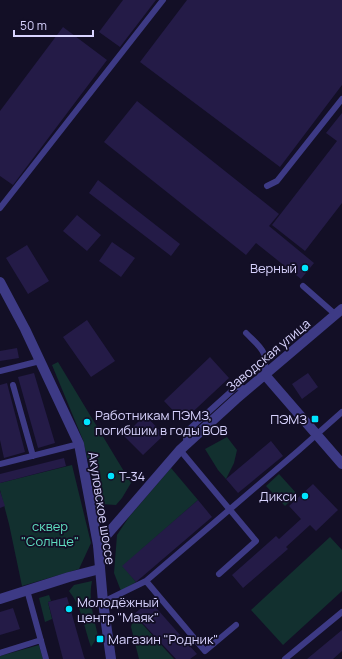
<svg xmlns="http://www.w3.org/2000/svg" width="342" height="659" font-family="Manrope,sans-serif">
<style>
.green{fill:#12302f}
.building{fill:#241b47}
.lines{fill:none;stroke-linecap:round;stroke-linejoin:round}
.service{stroke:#3d3a85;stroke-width:6}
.minor{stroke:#3d3a85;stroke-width:10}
.tertiary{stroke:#3d3a85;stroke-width:10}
.poi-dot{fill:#00e5ff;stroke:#130f26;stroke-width:1.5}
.labels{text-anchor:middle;stroke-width:3.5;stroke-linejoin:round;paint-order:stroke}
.poi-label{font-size:13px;fill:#d9d4ff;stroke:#130f26;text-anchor:start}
.street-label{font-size:13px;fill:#d9d4ff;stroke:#130f26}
.park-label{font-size:13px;fill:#5fe0c0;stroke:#130f26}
</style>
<rect width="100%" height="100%" fill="#130f26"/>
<path class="green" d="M58,362L131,483L122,498L116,505L100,504L96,495L83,440L52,365Z
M227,437L237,450L234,463L226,479L218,470L205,449Z
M72,465L91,543L79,569L22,586L9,524L0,490V483Z
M171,468L198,500L123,566L136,582L121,591L114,573L117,535L129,517Z
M279,474L297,494L285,506L266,486Z
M330,537L342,550V591L283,645L251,610Z
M92,581C88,599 94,618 98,636L91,647C84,628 82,607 69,591L74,585Z
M49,595L51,601L48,602L52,619L45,622L39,598Z
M134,615L174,659H139L131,627Z
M39,645L43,659H0V656Z"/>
<path class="building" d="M123,0H156L120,47L99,32Z
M187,0H342V85L280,167L140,62Z
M63,27L107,60L13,185L0,176V111Z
M137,101L279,214L269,226L314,263L301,279L256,243L246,255L104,142Z
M342,113V203L305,251L272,225L337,141L326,133Z
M98,180L180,244L171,256L89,193Z
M77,215L101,235L87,251L63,231Z
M112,242L135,258L121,277L99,261Z
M27,245L49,281L28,294L6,258Z
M87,320L115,361L91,377L63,337Z
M17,348L19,358L0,361V351Z
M210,357L229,378L183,421L164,401Z
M34,373L55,443L38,448L18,377Z
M308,373L318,387L302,399L292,384Z
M7,383L25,452L4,458L0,440V385Z
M145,415L164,435L143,455L124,436Z
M271,441L283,456L238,493L226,479Z
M64,458L66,466L0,483V474Z
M313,484L338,510L316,531L310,525L286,547L288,549L243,588L232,575L276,536L279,539L301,519L289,506Z
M0,491L5,506L0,508Z
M198,500L212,517L136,582L122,566Z
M67,597L84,657L85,659H63L48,602Z
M150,601L197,654L190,659H176L134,614Z
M13,608L20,629L0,635V612Z
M342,630V651L333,659H307Z"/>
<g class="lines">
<path class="service" d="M267,186L277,181L342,99
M0,208L163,0
M303,286L336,315
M246,333C264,351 266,349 265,375
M0,371L40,361
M13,385L33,456
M187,444L185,433L236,387L248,389
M180,450L256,541L219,574
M0,464L79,444
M146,581L205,651L236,625
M27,590L46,659
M103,602L146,581L298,451L342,412
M0,653L41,640
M285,659L342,612"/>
<path class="minor" d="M265,375L342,464
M98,545L180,450L236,399L342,309
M0,599L69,577L100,569"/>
<path class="tertiary" d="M0,282L25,329L79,444L98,545L103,602L111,659"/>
</g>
<g class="poi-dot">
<circle cx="305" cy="268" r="4"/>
<rect x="311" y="415" width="8" height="8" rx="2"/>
<circle cx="87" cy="422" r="4"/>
<circle cx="111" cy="476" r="4"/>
<circle cx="305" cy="496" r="4"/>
<circle cx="69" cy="609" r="4"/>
<rect x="96" y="635" width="8" height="8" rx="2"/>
</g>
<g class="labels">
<g class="poi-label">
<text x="297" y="273" text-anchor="end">Верный</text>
<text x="95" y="420">Работникам ПЭМЗ,<tspan x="95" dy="15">погибшим в годы ВОВ</tspan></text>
<text x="307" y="424" text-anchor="end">ПЭМЗ</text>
<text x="119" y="481">Т-34</text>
<text x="297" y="501" text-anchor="end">Дикси</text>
<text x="77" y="607">Молодёжный<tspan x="77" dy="15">центр "Маяк"</tspan></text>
<text x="108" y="644">Магазин "Родник"</text>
</g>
<g class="street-label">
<text transform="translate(268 355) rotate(-40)" y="5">Заводская улица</text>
<text transform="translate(102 508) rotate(81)" y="5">Акуловское шоссе</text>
</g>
<g class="park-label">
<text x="50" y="531">сквер<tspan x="50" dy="15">"Солнце"</tspan></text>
</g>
</g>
<path d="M14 30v6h79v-6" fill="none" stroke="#d9d4ff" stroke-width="2"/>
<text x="20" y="30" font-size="12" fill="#d9d4ff" stroke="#130f26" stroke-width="3" paint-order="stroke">50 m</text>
</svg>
